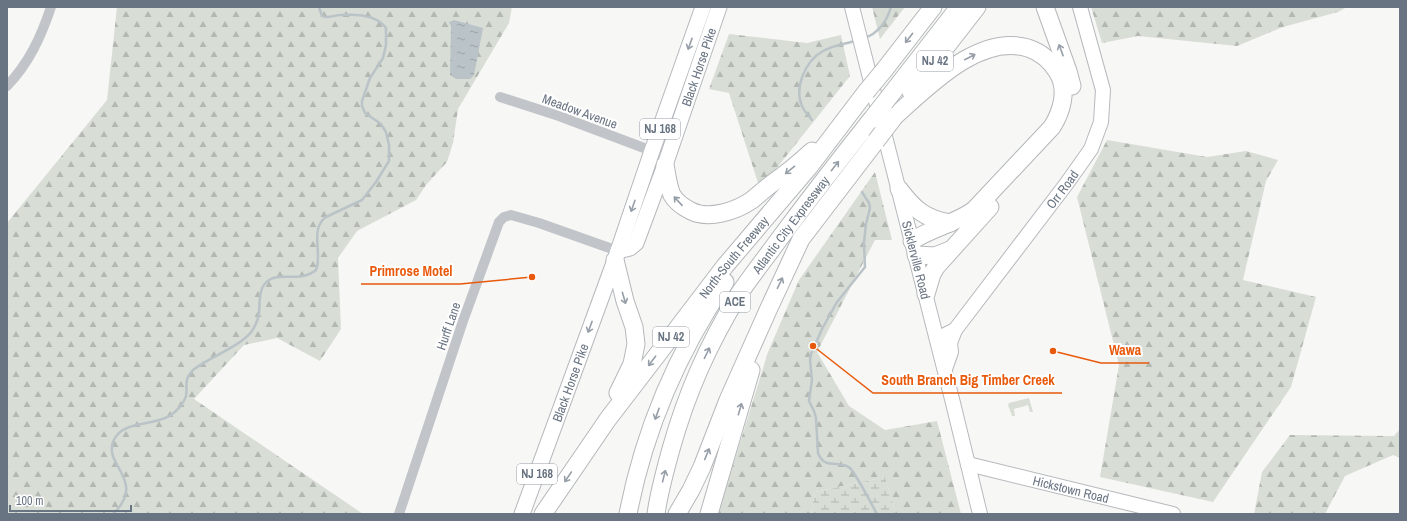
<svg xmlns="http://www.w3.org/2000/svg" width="1407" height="521" font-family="'Archivo Narrow',sans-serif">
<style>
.grass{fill:#d8ddd6}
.forest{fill:url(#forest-firs)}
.wetland{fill:url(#wetland-marsh)}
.water{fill:url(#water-ripples)}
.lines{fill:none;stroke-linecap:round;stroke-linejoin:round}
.stream{stroke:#bac3c7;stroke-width:2.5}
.secondary-casing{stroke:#b6b9be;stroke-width:16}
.primary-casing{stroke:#b5b8bc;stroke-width:17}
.highway-casing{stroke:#b4b7ba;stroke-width:19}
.street{stroke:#c1c4c8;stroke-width:10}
.secondary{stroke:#fff;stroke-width:14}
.primary{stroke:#fff;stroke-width:15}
.highway{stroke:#fff;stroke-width:17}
.highway-bridge-casing{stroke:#b4b7ba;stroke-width:19;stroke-linecap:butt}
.highway-bridge{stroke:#fff;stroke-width:17}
.oneway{stroke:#969ea8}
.labels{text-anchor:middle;stroke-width:4;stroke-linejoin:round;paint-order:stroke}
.shield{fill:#fff;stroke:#969ea8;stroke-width:1}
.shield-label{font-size:12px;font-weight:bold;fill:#697482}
.street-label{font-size:13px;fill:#697482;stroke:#fff}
.leader{fill:none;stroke:#e8590c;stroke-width:1.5}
.callout-dot{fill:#e8590c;stroke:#fff;stroke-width:1.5}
.callout-label{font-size:14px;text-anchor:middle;font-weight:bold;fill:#e8590c;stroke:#fff;stroke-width:4;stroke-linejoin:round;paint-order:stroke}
</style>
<defs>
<pattern id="forest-firs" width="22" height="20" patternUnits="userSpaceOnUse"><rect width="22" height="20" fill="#d8ddd6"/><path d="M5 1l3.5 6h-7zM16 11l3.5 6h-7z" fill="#b3b8b3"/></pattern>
<pattern id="wetland-marsh" width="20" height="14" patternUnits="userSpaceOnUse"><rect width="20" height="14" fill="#d8ddd6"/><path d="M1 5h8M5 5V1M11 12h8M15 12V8" fill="none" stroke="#b3b8b3"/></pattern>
<pattern id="water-ripples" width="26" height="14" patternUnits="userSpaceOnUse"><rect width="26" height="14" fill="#bac3c7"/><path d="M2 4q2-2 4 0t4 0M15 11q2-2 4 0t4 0" fill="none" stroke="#9ba3a7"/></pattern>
</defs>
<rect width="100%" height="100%" fill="#f7f7f5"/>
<path class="grass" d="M1029,398L1033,412H1030L1028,405L1014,409L1015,416H1012L1008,405L1009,403Z"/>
<path class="forest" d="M117,7H512L509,23L458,109L453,143L447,162L426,185L416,200L357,231L338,258L341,329L320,361L277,338L244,345L194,399L363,514H7V223L107,100Z
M872,7H905L880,39Z
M1091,7H1347L1338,12L1283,27L1237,46L1138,36L1102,43Z
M729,34L807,43L841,35L850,76L760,189L729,93L709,89Z
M1107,140L1207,157L1246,151L1278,160L1266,181L1243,280L1316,297L1291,387L1213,502L1100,477L1119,365L1077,197Z
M875,172L892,240H875L817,352L849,406L885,430L937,421L961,514H896L885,477L815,492L811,514H718L768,352L799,280Z
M1400,429V458L1393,455L1345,476L1325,514H1254L1262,472L1290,435L1394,436Z"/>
<path class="wetland" d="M885,477L896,514H811L815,492Z"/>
<path class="water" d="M454,20L483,28L474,75L470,79H456L450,75L451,26L449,22Z"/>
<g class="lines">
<path class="stream" d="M864,38C878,34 887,21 891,7
M812,120C809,116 805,112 803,108C793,89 805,61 823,51C833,45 845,44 855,41
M862,192L869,203L870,208L866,224L864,243L865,267L837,302L822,329L811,354L810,360L812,380L809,401L814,411L816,418L818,453C825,471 839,459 850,468C856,474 872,505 877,514
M113,514C147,481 104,466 113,442C122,419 154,427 171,415C177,411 184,403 186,396C188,384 183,381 193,370C209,357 240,347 252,331C255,326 258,320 259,314C260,302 258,287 269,280C280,272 300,283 316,270C323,254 309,229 326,217L362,200L376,182L389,161V145L386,132L381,124L365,113L362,106V101L370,78L383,58L386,45V28C377,15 355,14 341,15C334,15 328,19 322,16L319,7"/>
<g class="secondary-casing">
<g id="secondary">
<path id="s1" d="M852,7L953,403L980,514"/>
<path id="s2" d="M937,339L955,330L1067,183L1091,149L1101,122L1103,90L1080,7"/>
<path d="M945,369L951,352L950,343L955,330"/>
<path id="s3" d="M968,464L1173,514"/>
</g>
</g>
<g class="primary-casing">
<g id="primary">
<path id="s4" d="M618,251L630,248L636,243L665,165L719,7"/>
<path id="s5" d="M522,514L615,260L652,151L703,7"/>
</g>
</g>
<g class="highway-casing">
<g id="highway">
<path d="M1045,7L1068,71L1072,86"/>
<path d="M885,69L933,7"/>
<path d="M911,92L977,7"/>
<path d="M889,97L959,7"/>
<path d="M895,116C928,87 979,33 1028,48C1040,52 1051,61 1058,73C1068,90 1062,111 1052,127L974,210C955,224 931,228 912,241"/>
<path d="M665,165C667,175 668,186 672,195C676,202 683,207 691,211C709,220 736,211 752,200C759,194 766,188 774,182C787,173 800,162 812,151"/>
<path d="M899,189C914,209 925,219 950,223"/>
<path d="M916,255L935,256L950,250"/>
<path d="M615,260L625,301L634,327L636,344L632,364L618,393"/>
<path d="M926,294L932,274L936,267L990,207"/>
<path id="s6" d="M543,514L608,419L664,346L725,266L809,167L866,92"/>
<path d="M628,514C644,431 678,352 725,282"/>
<path id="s7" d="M656,514C659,492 665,471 671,449C687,392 708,345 739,294C752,275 767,256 780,238C810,198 840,159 871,120"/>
<path d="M677,514L691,490L702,467L728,400L769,308L801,239L876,141"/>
<path d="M709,514L751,370"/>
</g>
</g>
<path class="street" d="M7,86C29,63 41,37 51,7
M500,97L559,116L652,151
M399,514L463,321L499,222L504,217L511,215L539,223L618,251"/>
<use href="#secondary" class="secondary"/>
<use href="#primary" class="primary"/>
<use href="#highway" class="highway"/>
<g class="highway-bridge-casing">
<path id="highway-bridge" d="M866,92L885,69
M871,120L889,97
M876,141L895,116"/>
</g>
<use href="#highway-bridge" class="highway-bridge"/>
</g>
<defs><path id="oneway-shaft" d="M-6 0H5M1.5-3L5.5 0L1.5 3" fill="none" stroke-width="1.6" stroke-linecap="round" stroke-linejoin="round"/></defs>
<g class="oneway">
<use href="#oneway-shaft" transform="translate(909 38) rotate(128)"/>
<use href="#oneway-shaft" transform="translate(690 44) rotate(110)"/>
<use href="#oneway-shaft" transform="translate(1061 50) rotate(-110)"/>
<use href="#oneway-shaft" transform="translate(970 57) rotate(-27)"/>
<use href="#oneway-shaft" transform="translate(835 166) rotate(-52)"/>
<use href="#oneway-shaft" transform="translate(790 170) rotate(141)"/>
<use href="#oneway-shaft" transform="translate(678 201) rotate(-133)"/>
<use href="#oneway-shaft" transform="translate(633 206) rotate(109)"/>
<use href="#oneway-shaft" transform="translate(780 283) rotate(-64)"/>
<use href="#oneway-shaft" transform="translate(624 298) rotate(74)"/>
<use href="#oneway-shaft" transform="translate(590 327) rotate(110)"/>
<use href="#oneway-shaft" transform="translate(707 353) rotate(-64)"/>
<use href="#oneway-shaft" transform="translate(652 361) rotate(127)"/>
<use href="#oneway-shaft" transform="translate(740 409) rotate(-74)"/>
<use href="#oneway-shaft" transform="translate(657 414) rotate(110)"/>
<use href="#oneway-shaft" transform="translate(707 454) rotate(-68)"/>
<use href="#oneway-shaft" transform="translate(664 476) rotate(-76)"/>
<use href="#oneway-shaft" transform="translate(568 477) rotate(124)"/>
</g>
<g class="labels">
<g class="shield">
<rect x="917" y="51" width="36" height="20" rx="3"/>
<rect x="640" y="119" width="40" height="20" rx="3"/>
<rect x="720" y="292" width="30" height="20" rx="3"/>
<rect x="653" y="327" width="36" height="20" rx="3"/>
<rect x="517" y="464" width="40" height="20" rx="3"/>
</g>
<g class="shield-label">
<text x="935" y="65">NJ 42</text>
<text x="660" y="133">NJ 168</text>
<text x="735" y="306">ACE</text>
<text x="671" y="341">NJ 42</text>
<text x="537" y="478">NJ 168</text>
</g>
<g class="street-label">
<text dy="5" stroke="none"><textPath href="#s4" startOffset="207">Black Horse Pike</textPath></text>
<text transform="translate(580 111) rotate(20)" y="5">Meadow Avenue</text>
<text dy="5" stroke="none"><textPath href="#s2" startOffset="197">Orr Road</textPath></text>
<text dy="5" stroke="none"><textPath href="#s7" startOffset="323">Atlantic City Expressway</textPath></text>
<text dy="5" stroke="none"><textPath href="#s6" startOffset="320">North-South Freeway</textPath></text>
<text dy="5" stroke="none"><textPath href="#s1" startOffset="261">Sicklerville Road</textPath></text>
<text transform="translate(448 326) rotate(-71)" y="5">Hurff Lane</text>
<text dy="5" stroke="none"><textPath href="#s5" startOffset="140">Black Horse Pike</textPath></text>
<text dy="5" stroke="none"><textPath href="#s3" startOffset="106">Hickstown Road</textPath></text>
</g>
</g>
<path class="leader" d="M532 277L460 284H361M1053 351L1101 363H1149M813 346L873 393H1062"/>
<g class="callout-dot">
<circle cx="532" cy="277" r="4"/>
<circle cx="1053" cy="351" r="4"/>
<circle cx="813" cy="346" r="4"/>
</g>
<g class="callout-label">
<text x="411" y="276">Primrose Motel</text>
<text x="1125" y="355">Wawa</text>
<text x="968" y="385">South Branch Big Timber Creek</text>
</g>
<rect width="1407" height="521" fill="none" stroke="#697482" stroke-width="16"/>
<path d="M10 505v6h121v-6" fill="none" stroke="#697482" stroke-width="2"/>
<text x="16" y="505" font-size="12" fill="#697482" stroke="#ffffff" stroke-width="3" paint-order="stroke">100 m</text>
</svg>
